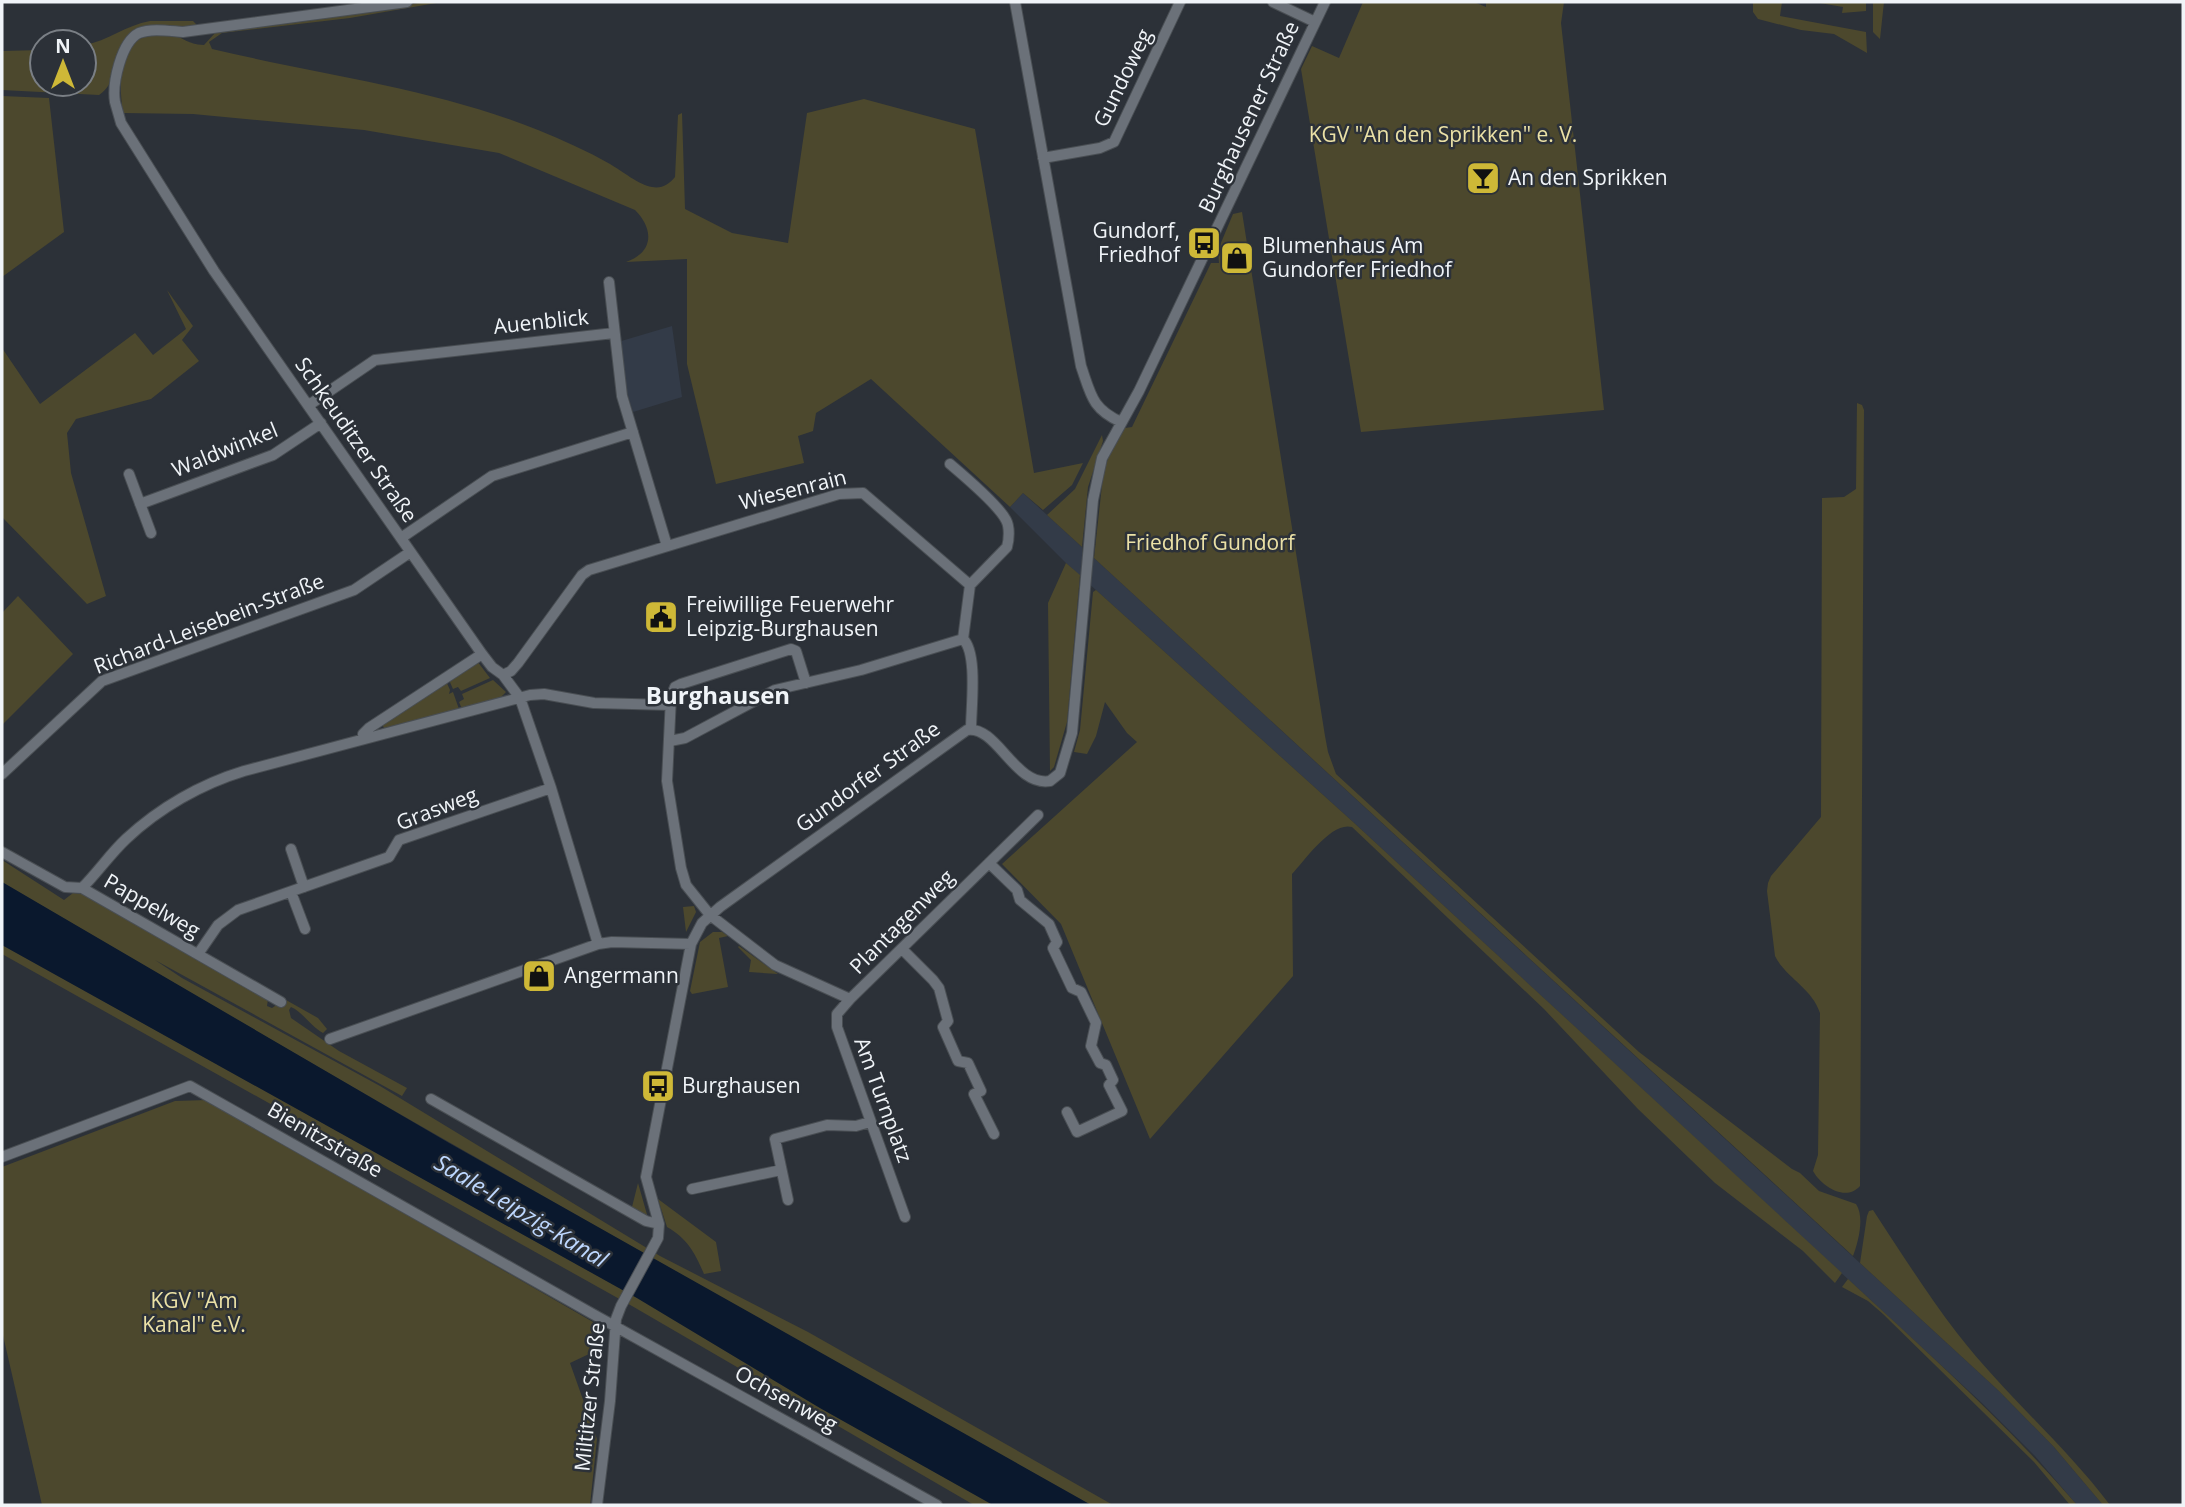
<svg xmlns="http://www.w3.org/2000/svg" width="2185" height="1507" font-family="'Open Sans',sans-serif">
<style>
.built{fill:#333b48}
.green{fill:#4c482d}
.water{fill:#0a182d}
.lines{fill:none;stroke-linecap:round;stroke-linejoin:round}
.minor-casing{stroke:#494e53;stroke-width:12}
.minor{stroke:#6b7179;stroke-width:10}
.labels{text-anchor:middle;stroke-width:5;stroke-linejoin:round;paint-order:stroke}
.street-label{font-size:21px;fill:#f0f4f8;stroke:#2c3138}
.park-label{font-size:21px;fill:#ebe1a6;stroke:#2c3138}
.poi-label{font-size:21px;fill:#f0f4f8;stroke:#2c3138;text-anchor:start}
.water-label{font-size:23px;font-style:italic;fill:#bed8ff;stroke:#2c3138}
.quarter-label{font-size:24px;font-weight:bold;fill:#f0f4f8;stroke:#2c3138}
</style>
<rect width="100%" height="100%" fill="#2c3138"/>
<path class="built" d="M672,326L682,397L633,412L625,386L618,342Z
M1023,493L1082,547V552L1093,563L1094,558L1999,1391L2054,1447L2103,1505H2077L2035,1456L1982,1403L1352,821L1066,563L1010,507Z"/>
<path class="green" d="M426,2H442L350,18L222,33L209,42L212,49C321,75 434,88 538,130C563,140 587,151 610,164C622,171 639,185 652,187C662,189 669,184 675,177L678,115L682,113L685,209L732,233L788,243L807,113L864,99L975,129L1034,473L1083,463L1072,485L1043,510L1023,493L1010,507L871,379L816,413L813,431L798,436L804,463L716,484L687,364V259L626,262C654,252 654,229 635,210L499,153L364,130L193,114L123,113C117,73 120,25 173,36C186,38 186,44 204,45L215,33Z
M1363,2H1474L1486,7V2H1564L1561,23L1604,410L1361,432L1301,69L1312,46L1339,58Z
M1753,2H1782L1780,16L1866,32L1867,53L1834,34L1801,30L1758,19L1753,12Z
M1814,2H1866V11L1842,13L1843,7Z
M1873,2H1884L1880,39L1873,32Z
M150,21H193L196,24V26L129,36C125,40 121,44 119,49C111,66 117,83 99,95L2,90V51L42,50V84H84V45C108,41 126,25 150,21Z
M2,96L49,98L64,232L2,277Z
M1242,212L1325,736L1328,752L1336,774L1639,1052L1792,1169L1800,1173L1819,1191L1856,1204C1865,1217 1858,1243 1853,1256L1094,558L1103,476L1108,458L1125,428L1132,427L1211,263H1219L1218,250L1233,214Z
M167,290L193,326L182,340L199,361L151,399L76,419L67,433L71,473L106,596L87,604L2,517V348L40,404L135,333L153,355L186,329Z
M1857,403L1862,405L1864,410L1860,1186C1846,1202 1822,1187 1813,1171L1818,1155L1820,1013C1812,988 1786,978 1775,956L1767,891L1768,883L1771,876L1821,817L1822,498L1844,497L1856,489Z
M1102,435L1103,441L1088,487L1082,547L1047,515L1075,489Z
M1066,563L1080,575L1067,722L1054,767L1050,771L1048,603Z
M1096,590L1352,821L1842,1273L1835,1283L1803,1251L1715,1183L1638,1109L1544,1009L1352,827C1332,821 1305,860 1292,874L1293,976L1150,1139L1061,924L1002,864L1137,742L1127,733L1105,702L1096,736L1087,754L1074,752L1080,730L1093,592Z
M18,596L73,654L2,725V613Z
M477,661L490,678L461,691L458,687L453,689L449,680Z
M493,680L506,692L499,699L462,709L459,702L464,699L462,694Z
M446,681L450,690L449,694L453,692L459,709L384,728L382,724Z
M2,860L64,900L73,893L83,894L268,999L267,1006L272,1008L278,1004L282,1006L286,1000L318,1018L327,1029L323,1033C310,1026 303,1012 291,1007L289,1010L291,1018L339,1051L407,1088L402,1096L155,960L182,978L380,1086L660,1256L808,1332L1113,1505H1091C726,1301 362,1095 2,882Z
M694,906L696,912L686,932L683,907Z
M713,932H722L728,936L719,938L728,987L692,994L690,991L700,942Z
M2,945L637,1298L820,1408L993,1505H974L632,1306L2,954Z
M739,946L778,974L749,972L751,960L738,947Z
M207,1100L593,1322L589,1354L570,1363L597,1439L590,1505H42L2,1331V1167L175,1101Z
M638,1183L648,1218L631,1211Z
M658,1199L716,1242L721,1271L704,1274C695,1253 687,1238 667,1227Z
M1873,1210C1900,1251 1927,1294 1957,1333C2004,1394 2064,1444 2110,1505H2103L2054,1447L1999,1391L1860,1263L1867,1216L1869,1211Z
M1848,1279C1927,1352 2007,1424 2077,1505H2070L2034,1462L1883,1314L1868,1301L1842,1287Z"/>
<path class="water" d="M2,882L449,1143L1091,1505H993L820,1408L637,1298L2,945Z"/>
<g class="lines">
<g class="minor-casing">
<path id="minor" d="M407,2L183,32C169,31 152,28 139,33C121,42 112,84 115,102C117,109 119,116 121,123L214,271L482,654L492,667L503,675L520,698L551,788L598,944
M1015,2L1081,366C1091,395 1092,409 1121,422
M1273,2L1315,22
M1043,158L1100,148L1114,142L1180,2
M609,282L622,396L667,546
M309,405L375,360L614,333
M950,464C963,475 999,506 1006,520C1010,527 1009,540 1007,547L970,585
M129,474L151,533
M140,504L273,455L321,423
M401,538L492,476L633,432
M503,675L511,671L518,663L582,575L589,570L839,494L863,493L970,585L963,639C978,653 971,708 971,729
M806,683L796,651L791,649L681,684L675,687L671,697L667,781L681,868L686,885L710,915L775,965L850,999L1038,815
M364,739L363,734L369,728L482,654
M670,741L685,738L775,690L861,670L963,639
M2,774L102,681L354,590L409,553
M291,849L304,887
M2,852L65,887L82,888L281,1002
M989,863L1017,890L1020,900L1049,924L1057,942L1053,948L1072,988L1081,992L1096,1023L1091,1046L1100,1063L1106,1065L1113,1080L1109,1085L1122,1111L1077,1132L1067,1112
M82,888C98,872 110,854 126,839C159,808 201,784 244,771L530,695L544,694L594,703L670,705
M291,892L305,929
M902,949L933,980L939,988L948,1021L943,1027L958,1061L968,1063L981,1091L974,1094L994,1134
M198,954L218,925L238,910L389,857L399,840L551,788
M850,999L837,1014V1027L905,1217
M330,1039L598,944L612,942L691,944
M431,1099L646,1221L659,1224
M2,1157L190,1086L591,1313L937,1505
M692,1189L781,1170
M788,1200L775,1139L827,1125L856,1126L870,1122
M597,1505L610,1401L616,1319L621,1306L658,1238L659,1224L646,1177L691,944L702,923L720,907L967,730C997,725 1015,787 1050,781L1060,773L1072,733L1093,500L1102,458L1139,391L1325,2"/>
</g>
<use href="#minor" class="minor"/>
</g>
<defs>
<g id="bar-square" transform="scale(1.75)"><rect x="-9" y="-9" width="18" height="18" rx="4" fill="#ceb837" stroke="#2c3138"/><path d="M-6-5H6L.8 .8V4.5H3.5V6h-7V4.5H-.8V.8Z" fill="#111"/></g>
<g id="bus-square" transform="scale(1.75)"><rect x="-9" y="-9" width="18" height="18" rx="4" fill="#ceb837" stroke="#2c3138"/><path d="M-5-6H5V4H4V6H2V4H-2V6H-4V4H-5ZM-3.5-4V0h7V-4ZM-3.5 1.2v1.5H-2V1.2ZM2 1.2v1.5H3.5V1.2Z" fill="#111"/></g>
<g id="shop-square" transform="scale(1.75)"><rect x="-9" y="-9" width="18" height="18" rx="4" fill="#ceb837" stroke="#2c3138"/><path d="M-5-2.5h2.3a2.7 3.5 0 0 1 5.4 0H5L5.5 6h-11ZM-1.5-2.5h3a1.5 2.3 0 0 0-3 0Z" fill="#111"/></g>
<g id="civic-square" transform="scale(1.75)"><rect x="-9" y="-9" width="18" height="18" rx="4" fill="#ceb837" stroke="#2c3138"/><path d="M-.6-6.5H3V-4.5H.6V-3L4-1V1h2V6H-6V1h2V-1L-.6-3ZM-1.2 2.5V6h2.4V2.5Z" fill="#111"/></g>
</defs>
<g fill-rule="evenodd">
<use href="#bar-square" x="1483" y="178"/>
<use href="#bus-square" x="1204" y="243"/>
<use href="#shop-square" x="1237" y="258"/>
<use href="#civic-square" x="661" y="617"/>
<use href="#shop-square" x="539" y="976"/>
<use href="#bus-square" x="658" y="1086"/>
</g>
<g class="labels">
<g class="street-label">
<text transform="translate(1123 78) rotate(-64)" y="7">Gundoweg</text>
<text transform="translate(1249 117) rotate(-65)" y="7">Burghausener Straße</text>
<text transform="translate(541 322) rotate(-6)" y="7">Auenblick</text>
<text transform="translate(356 440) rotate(55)" y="7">Schkeuditzer Straße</text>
<text transform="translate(225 450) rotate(-22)" y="7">Waldwinkel</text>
<text transform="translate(793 490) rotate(-14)" y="7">Wiesenrain</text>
<text transform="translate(209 624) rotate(-21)" y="7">Richard-Leisebein-Straße</text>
<text transform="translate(868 777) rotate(-36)" y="7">Gundorfer Straße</text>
<text transform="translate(437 809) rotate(-21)" y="7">Grasweg</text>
<text transform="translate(152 906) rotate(30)" y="7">Pappelweg</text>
<text transform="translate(902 922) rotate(-45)" y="7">Plantagenweg</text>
<text transform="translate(883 1100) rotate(70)" y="7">Am Turnplatz</text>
<text transform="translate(325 1140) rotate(30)" y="7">Bienitzstraße</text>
<text transform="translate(590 1397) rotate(-84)" y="7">Miltitzer Straße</text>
<text transform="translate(786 1399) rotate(29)" y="7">Ochsenweg</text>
</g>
<g class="park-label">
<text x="1443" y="142">KGV "An den Sprikken" e. V.</text>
<text x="1210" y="550">Friedhof Gundorf</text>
<text x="194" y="1308">KGV "Am<tspan x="194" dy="24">Kanal" e.V.</tspan></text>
</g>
<g class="poi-label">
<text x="1508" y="185">An den Sprikken</text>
<text x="1180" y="238" text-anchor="end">Gundorf,<tspan x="1180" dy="24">Friedhof</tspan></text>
<text x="1262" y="253">Blumenhaus Am<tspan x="1262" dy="24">Gundorfer Friedhof</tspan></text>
<text x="686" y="612">Freiwillige Feuerwehr<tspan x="686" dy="24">Leipzig-Burghausen</tspan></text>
<text x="564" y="983">Angermann</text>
<text x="682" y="1093">Burghausen</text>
</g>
<g class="water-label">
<text transform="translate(521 1211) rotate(31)" y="8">Saale-Leipzig-Kanal</text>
</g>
<g class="quarter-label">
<text x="718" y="704">Burghausen</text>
</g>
</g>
<rect width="2185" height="1507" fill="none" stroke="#f0f4f8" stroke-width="7"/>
<g transform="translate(63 63)"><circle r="33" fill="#2c3138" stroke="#7a7f85" stroke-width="2"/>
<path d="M0-5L12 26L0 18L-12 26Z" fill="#ceb837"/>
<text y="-10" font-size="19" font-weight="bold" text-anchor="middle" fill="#f0f4f8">N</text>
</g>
</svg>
